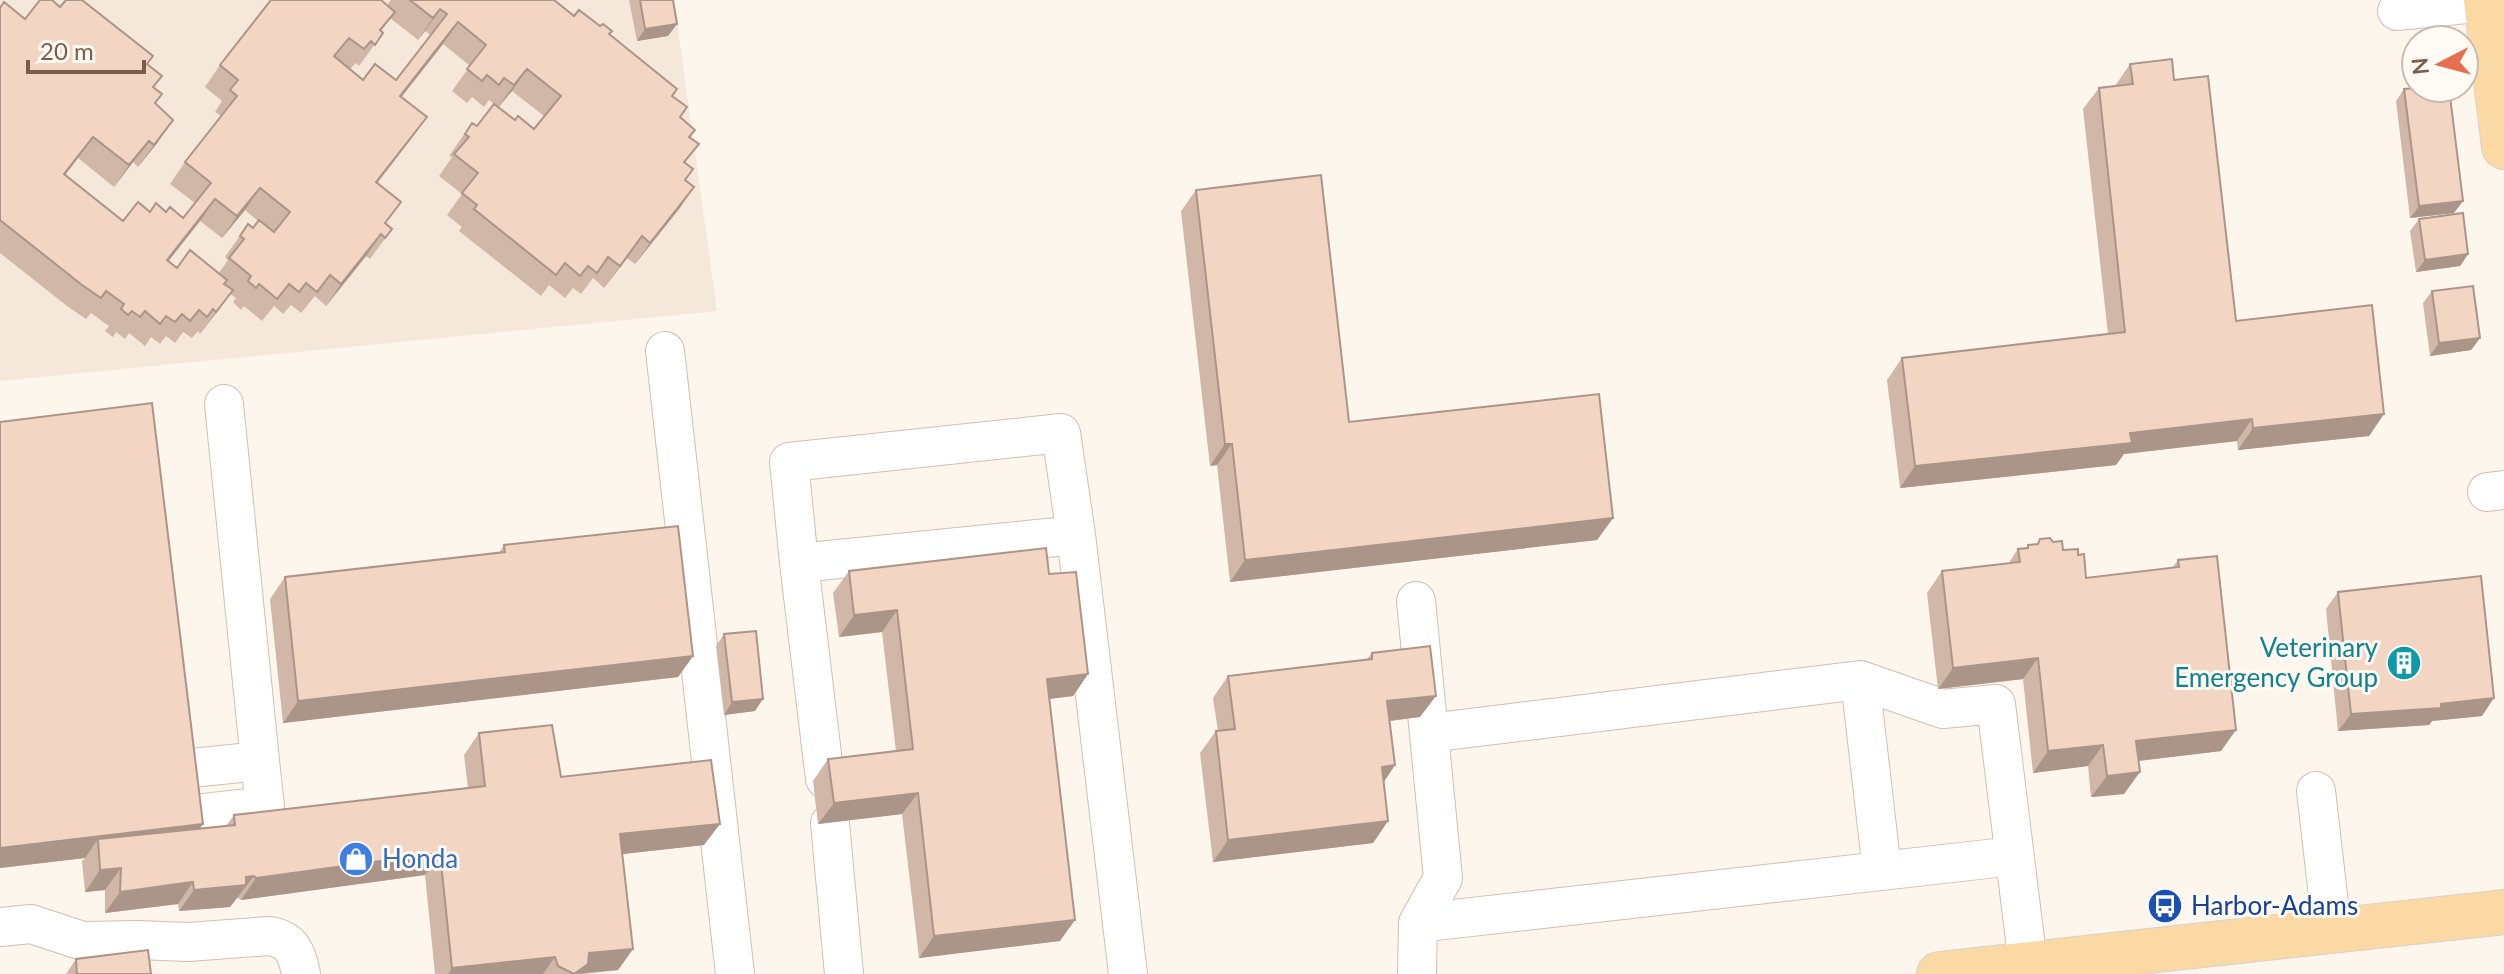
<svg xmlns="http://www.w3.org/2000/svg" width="2504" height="974" font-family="Lato,sans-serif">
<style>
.residential{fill:#f5e8da}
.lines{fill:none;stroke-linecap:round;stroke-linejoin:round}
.minor-casing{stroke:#d1beb0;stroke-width:40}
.major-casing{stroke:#dad1cd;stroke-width:46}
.minor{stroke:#fff;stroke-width:38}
.major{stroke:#fbd9a5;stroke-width:44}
.wall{fill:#d1b7a8;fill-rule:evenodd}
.shaded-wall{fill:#aa9588}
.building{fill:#f3d5c3;stroke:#aa9588;stroke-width:2}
.labels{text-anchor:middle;stroke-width:6;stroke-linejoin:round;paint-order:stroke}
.culture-label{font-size:26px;fill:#0d838f;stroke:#fffaf3;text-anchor:end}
.shop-label{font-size:26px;fill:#366cbe;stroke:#fffaf3;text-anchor:start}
.transit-label{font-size:26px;fill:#164399;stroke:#fffaf3;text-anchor:start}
</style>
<rect width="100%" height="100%" fill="#fdf6ec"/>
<path class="residential" d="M0,0H674L717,311L0,381Z"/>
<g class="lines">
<g class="minor-casing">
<path id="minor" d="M2397,11L2486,2
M665,351L735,974
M224,404L260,761
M2487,492L2504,490
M799,563L789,462L1061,433L1076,535
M1416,601L1443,878L1418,923L1417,974
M1860,680L1882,870
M1429,733L1860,680L1943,709L1996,704L2028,964
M144,773L260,761L265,806L150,819
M825,779L799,563L1076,535L1128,974
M2316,791L2332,930
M830,823L844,974
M1418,923L2014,856
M0,927L31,924L83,941L138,940L188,942L270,936C292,940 297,953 301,974"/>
</g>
<g class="major-casing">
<path id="major" d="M2486,0L2504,147
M1939,974L2504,912"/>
</g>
<use href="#minor" class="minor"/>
<use href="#major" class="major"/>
</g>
<path class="wall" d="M391,0H554L574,16L609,35L677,89L672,96L680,117L690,137L685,163V180L694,187L679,209L635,264L627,258L604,288L593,278L581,294L573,288L565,298L549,285L541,296L459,231L462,227L447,215L462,194L439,176L452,157L449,156L472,123L477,126L494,104L489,100L484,107L472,97L467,103L452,91L470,66L443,44L401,97L411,139L377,183L386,224L392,229L370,259L366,256L326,306L315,296L301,313L291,305L283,314L274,306L262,321L244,306L241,310L233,302L236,298L230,294L200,334L198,331L192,338L183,332L175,343L166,336L160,344L151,337L145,346L129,333L125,339L116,332L113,337L105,331L109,326L91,313L86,319L67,306L0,253V8L25,19L60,7L147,64L154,87L158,142L138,167L133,162L114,187L78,158L65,175L123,221L150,212H166L183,218L195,203L170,184L185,162L221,116L215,112L222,101L205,87L220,65L387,5ZM390,18L418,40L425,31L431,35L396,80H363L350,69L356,63L359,66L383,33L381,31ZM512,91L544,116L534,129L515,120L499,107ZM245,210L258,221L253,228L248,224L225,257L228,260L219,273L177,268L168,261L200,221L222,238Z
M629,0H673L677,24L668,36L637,41Z
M2130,64L2174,80L2236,321L2384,414L2369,436L2238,450L2237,441L2124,454L2116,465L1900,488L1887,380L1902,358L2108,334L2083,109L2099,88L2115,86Z
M2404,89L2454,213L2410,218L2396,101Z
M1196,190L1349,422L1613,518L1597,540L1230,582L1217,465L1210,466L1181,211Z
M2419,219L2468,254L2460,266L2416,272L2410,231Z
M2432,291L2480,338L2471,350L2430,356L2423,303Z
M0,422L199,829L226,826L234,815L468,788L464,755L479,733L561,777L704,845L622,854L633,949L618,970L584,974H435L425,875L241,900L238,898H237L230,907L179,911L178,904L105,913V890L85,892L82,861L85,858L0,868Z
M2040,539L2053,542L2063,550L2078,555L2086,578L2173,567L2178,560L2221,751L2138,761L2124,794L2091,797L2088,766L2033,773L2023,679L1938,689L1927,593L1942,571L2008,564L2018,549L2026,548L2028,545L2037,544Z
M504,545L693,656L678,677L283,723L270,599L285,577L499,553Z
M849,571L1049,574L1088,674L1073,696L1049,699L1060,941L919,958L902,814L818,824L813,781L828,759L896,751L882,632L839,637L833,593Z
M2338,592L2482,716L2432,721L2429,725L2338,731L2326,609Z
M724,634L755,711L724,715L716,646Z
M1372,653L1420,717L1390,721L1395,765L1384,782L1388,821L1373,843L1213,862L1200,753L1216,731H1218L1213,698L1228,676L1367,659Z
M76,959L151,974H66Z"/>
<path class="shaded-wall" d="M440,9L425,31L418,40L433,18Z
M458,22L443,44L385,118L400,96Z
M677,24L668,36L637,41L645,29Z
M527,69L512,91L498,107L514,85Z
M427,117L411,139L361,204L376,182Z
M173,120L158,142L138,167L154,145Z
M93,137L78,158L49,196L64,174Z
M149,141L133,162L114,187L129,165Z
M694,187L679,209L635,264L650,243Z
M260,188L245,210L222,238L237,216Z
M215,199L200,221L152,282L167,260Z
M2463,201L2454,213L2410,218L2419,206Z
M381,234L366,256L326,306L341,284Z
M642,236L627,258L604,288L620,266Z
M2468,254L2460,266L2416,272L2425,260Z
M233,290L217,312L200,334L216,312Z
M2480,338L2471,350L2430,356L2439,343Z
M2384,414L2369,436L2238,450L2253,428Z
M2252,419L2237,441L2124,454L2116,465L1900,488L1915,466L2130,433Z
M1225,444H1232L1217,465L1210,466Z
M1613,518L1597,540L1230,582L1245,560Z
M897,610L882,632L839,637L854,615Z
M693,656L678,677L283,723L298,701Z
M2038,658L2023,679L1938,689L1953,668Z
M1088,674L1073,696L1032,701L1047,679Z
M1436,696L1420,717L1372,723L1387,701Z
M2494,698L2482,716L2432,721L2429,725L2338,731L2351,714Z
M763,699L755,711L724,715L732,702Z
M2236,730L2221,751L2121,763L2136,741Z
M2103,745L2088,766L2033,773L2048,751Z
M1395,765L1380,787L1382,767Z
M2140,772L2124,794L2091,797L2107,776Z
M918,793L902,814L818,824L834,803Z
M1388,821L1373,843L1213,862L1228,840Z
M203,824L188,845L98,839L85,858L0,868V848Z
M720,824L704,845L605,856L620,834Z
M440,853L425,875L241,900L256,878Z
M121,868L105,890L85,892L100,870Z
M254,876L230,907L179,911L194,890Z
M193,882L178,904L105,913L120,892Z
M1075,920L1060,941L919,958L934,936Z
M633,949L618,970L574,974L589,953Z
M555,957L543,974H448L452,968Z"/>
<path class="building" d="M40,0H52L60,7L66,0H82L153,56L147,64L162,76L153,87L162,94L155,103L173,120L154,145L149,141L129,165L93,137L64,174L123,221L138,202L150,212L156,203L166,212L170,207L183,218L211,183L185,162L237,96L230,90L238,80L220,65L271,0H381L395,12L380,30L383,33L375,45L371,41L364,49L349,38L334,56L363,80L375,64L396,80L447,14L440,9L433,18L410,0H554L574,16L579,10L600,26L603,24L612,31L609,34L677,89L672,96L687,107L680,117L695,130L689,137L699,144L684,162L693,169L685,180L694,187L650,243L642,236L620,266L608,257L597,273L588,266L580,276L565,263L556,275L474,209L477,205L462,193L478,173L454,154L469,137L465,134L472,123L477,126L494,104L515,120L518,116L534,129L561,96L527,69L514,85L504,78L499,85L487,75L482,81L467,69L486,45L458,22L400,96L427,117L376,182L401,202L385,223L392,229L385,238L381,234L341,284L330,275L317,292L306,283L299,292L289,284L277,299L259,284L256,288L248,281L251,276L229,258L244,239L240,236L248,224L253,228L259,220L274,232L290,212L260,188L237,216L215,199L167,260L177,268L190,250L227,280L224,284L233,290L216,312L213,309L207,317L199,310L190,321L182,314L175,322L166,316L160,324L145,311L140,317L132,311L128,315L121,309L124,304L106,291L101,298L82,285L0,220V8L4,2L25,19Z
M640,0H673L677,24L645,29Z
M2172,59L2174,80L2208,76L2236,321L2372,305L2384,414L2253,428L2252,419L2130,433L2132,443L1915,466L1902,358L2125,332L2099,88L2133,84L2130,64Z
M2416,88H2449L2463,201L2419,206L2404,89Z
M1321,175L1349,422L1599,394L1613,518L1245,560L1232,444H1225L1196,190Z
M2463,213L2468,254L2425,260L2419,219Z
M2473,286L2480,338L2439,343L2432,291Z
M152,403L203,824L0,848V422Z
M678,526L693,656L298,701L285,577L505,552L504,545Z
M2050,538L2053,542L2062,541L2063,550L2078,549V555L2084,554L2086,578L2179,567L2178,560L2217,556L2236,730L2136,741L2140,772L2107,776L2103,745L2048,751L2038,658L1953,668L1942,571L2020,562L2018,549L2028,548V545L2038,544L2040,539Z
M1046,548L1049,574L1076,572L1088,674L1047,679L1075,920L934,936L918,793L834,803L828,759L913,749L897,610L854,615L849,571Z
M2481,576L2494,698L2441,704V708L2351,714L2338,592Z
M756,631L763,699L732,702L724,634Z
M1430,646L1436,696L1387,701L1395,765L1382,767L1388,821L1228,840L1216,731L1235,729L1228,676L1372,659V653Z
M552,725L561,777L711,760L720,824L620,834L633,949L589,953L588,964L574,974L558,966L555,957L452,968L440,853L256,878L254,876L246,877V885L194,890L193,882L120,892L121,868L100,870L98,839L235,825L234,815L485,786L479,733Z
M148,950L151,974H77L76,959Z"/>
<defs>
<g id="building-disc" transform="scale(1.8)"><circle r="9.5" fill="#0f9aa8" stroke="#fffaf3"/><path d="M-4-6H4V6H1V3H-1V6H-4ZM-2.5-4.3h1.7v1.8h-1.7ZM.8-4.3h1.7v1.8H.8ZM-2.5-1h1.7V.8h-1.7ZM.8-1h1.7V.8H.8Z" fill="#fff"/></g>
<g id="shop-disc" transform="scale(1.8)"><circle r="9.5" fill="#3f7fe0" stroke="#fffaf3"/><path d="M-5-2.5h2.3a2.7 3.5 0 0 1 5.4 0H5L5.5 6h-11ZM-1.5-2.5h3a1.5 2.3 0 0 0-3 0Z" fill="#fff"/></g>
<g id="bus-disc" transform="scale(1.8)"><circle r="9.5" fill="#1a4fb4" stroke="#fffaf3"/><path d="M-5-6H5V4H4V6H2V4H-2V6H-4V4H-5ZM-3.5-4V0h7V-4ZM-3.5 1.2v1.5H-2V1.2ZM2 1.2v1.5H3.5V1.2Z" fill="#fff"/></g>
</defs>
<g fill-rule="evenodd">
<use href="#building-disc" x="2404" y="663"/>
<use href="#shop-disc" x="356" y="859"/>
<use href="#bus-disc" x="2165" y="906"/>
</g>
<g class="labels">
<g class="culture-label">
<text x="2378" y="657">Veterinary<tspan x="2378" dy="30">Emergency Group</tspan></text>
</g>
<g class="shop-label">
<text x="382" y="868">Honda</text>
</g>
<g class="transit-label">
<text x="2191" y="915">Harbor-Adams</text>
</g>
</g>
<g transform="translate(2440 64) rotate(264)"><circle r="38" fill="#fffaf3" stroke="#cabbb1" stroke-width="2"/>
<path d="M0-6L14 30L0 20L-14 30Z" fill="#e76f51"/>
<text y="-12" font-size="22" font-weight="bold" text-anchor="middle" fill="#7a5c4d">N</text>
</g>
<path d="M28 60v12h116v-12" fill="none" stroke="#7a5c4d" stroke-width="4"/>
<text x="40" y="60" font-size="24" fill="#7a5c4d" stroke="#fffaf3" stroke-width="6" paint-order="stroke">20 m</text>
</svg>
